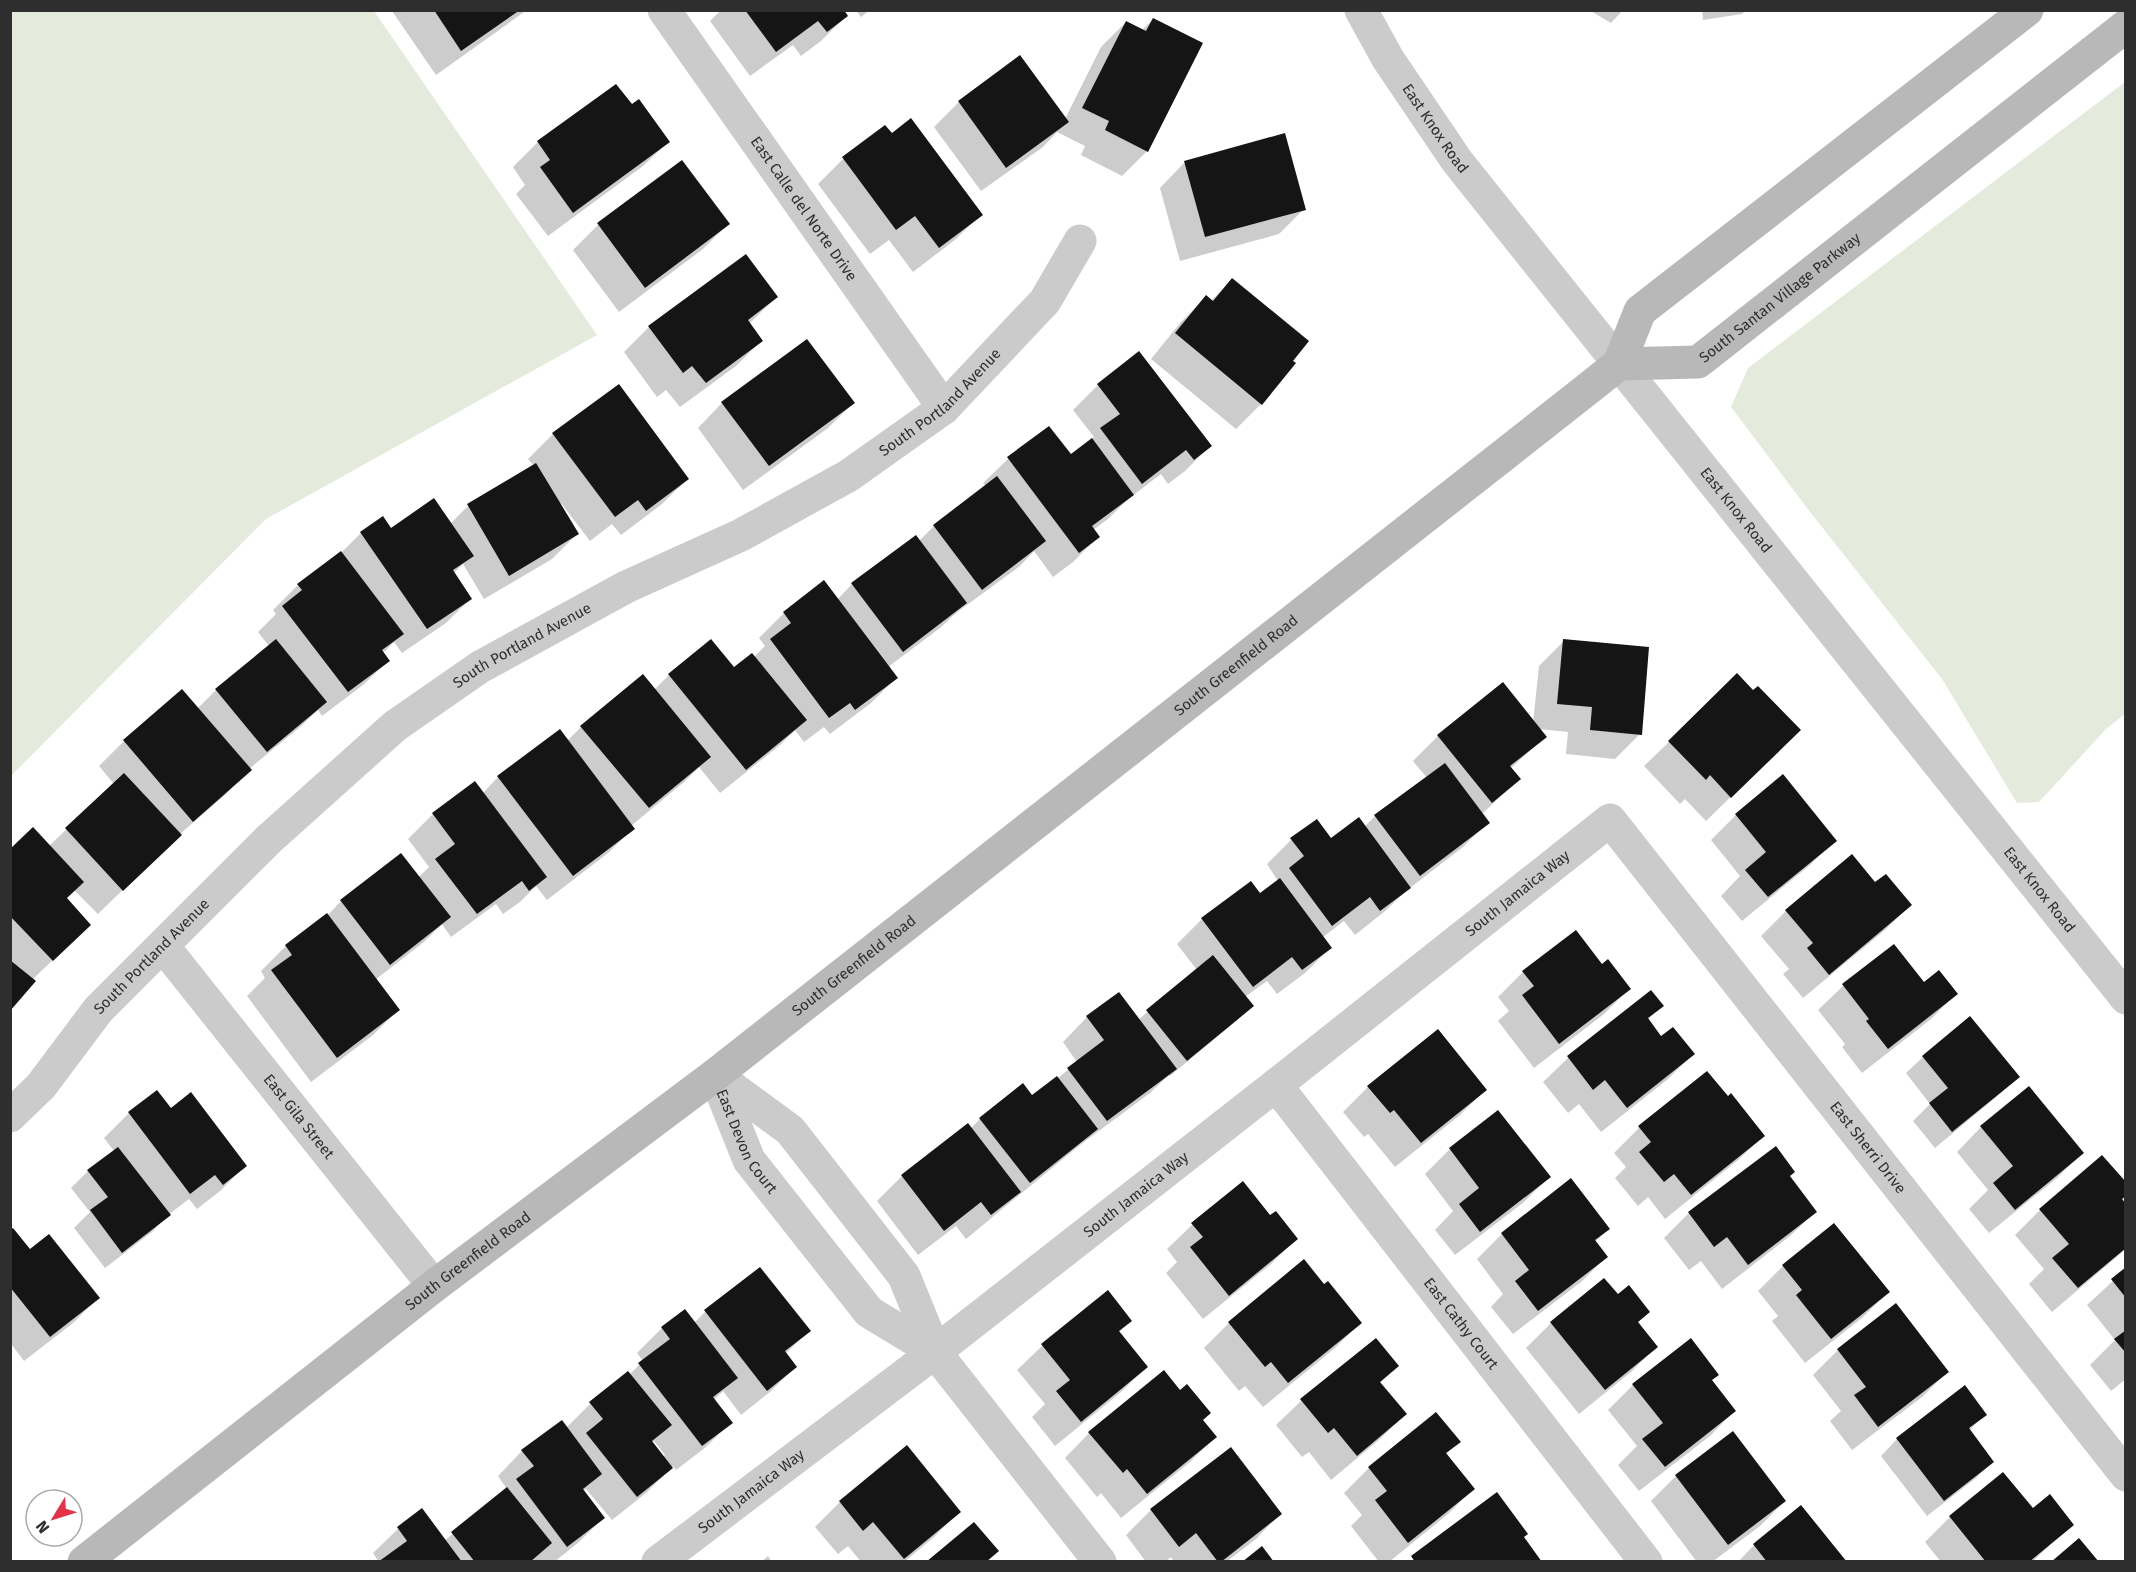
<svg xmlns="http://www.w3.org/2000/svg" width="2136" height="1572" font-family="'Fira Sans',sans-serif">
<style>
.green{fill:#e5ebdc}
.shadow{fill:#0003;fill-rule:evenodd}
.building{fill:#151515}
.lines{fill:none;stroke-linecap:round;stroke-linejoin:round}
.minor{stroke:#cbcbcb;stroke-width:33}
.secondary{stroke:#b8b8b8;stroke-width:33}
.labels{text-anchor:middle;stroke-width:6;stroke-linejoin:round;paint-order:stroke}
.street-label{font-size:15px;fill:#2e2e2e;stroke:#fff}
</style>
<rect width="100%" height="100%" fill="#fff"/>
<path class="green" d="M11,10L374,11L597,335L266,519L11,776Z
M2125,82V714L2106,729L2039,802L2017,803L1942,679L1807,508L1731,407L1748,368Z"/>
<path class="shadow" d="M527,10L436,75L392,11L393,10Z
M721,10H842L846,16L821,41L801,56L793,45L750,76L710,21Z
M856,10H870L861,17Z
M1589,10H1623L1611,23Z
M1702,10H1746L1742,14L1703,20Z
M1153,19L1147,151L1122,176L1081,155L1085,146L1057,132L1043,147L981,191L934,127L959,102L1065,119L1101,47L1126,22L1142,30Z
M616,86L631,106L668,142L643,166L548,236L516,194L525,185L513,167L538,142Z
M885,127L981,214L956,239L913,272L889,240L870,254L818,184L843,159Z
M682,162L728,224L703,249L619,312L573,250L598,225Z
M1184,163L1304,209L1279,234L1180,261L1160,188Z
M1232,280L1291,361L1261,404L1236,429L1151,359L1181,322L1206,297L1211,301Z
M776,297L749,324L761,341L736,366L680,407L666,390L657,397L624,352L649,327Z
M1098,385L1210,446L1185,471L1168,484L1161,474L1127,500L1108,519L1093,530L1098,537L1073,562L1053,577L1034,551L1020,566L956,613L940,628L888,667L896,678L871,703L830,734L824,727L804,742L795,730L780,745L720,793L699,767L684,782L631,826L633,828L608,853L547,900L536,886L520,902L503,914L496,904L451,937L442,924L424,942L375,980L398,1010L373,1035L311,1082L247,996L265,978L261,971L286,946L327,916L341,901L418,878L429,867L408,839L433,814L483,793L498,777L567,741L581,727L654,690L669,675L734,669L754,657L765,646L759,638L784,613L837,600L852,584L919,541L934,526L986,486L983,483L1008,459L1070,456L1094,437L1073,410Z
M722,403H853L828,428L743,490L698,428Z
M553,434L687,479L662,504L621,535L612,524L590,541L561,503L559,505L577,534L552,559L484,599L463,564L453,574L470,599L446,623L402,653L394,642L383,653L388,661L363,685L322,716L318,710L300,727L249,769L225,795L180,834L98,914L74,890L65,899L89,925L32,980L10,1008V851L49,846L114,784L99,766L124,741L197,709L216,690L269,646L258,632L276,614L273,610L298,585L341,553L361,533L382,518L391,530L450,524L468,506L534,466L528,459Z
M1564,641L1640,734L1615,759L1566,754L1568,732L1539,729L1545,737L1510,769L1519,779L1482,814L1488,822L1463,847L1406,891L1384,912L1355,935L1344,921L1323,937L1330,948L1305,973L1277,994L1267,981L1245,997L1252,1006L1235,1022L1170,1076L1169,1075L1150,1093L1080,1145L966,1239L956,1226L918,1255L877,1201L902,1176L968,1125L970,1129L980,1119L1032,1097L1057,1079L1077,1062L1063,1042L1087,1017L1138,1020L1197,970L1177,944L1202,919L1259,895L1278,881L1267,864L1291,840H1330L1364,827L1375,816L1427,778L1413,761L1438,736L1533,723L1539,666Z
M1753,692L1774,755L1706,821L1685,799L1680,804L1644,766L1669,742Z
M1736,815L1835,840L1810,865L1742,921L1721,896L1740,876L1711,840Z
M1910,905L1885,930L1803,998L1783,974L1789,969L1761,936L1786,911Z
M1894,946L1924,984L1956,994L1931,1019L1862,1073L1842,1047L1845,1044L1818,1010L1843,986Z
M1601,966L1629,989L1604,1014L1534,1068L1498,1021L1509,1011L1498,997L1523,972Z
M1662,1006L1647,1020L1661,1038L1693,1054L1668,1079L1601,1132L1579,1104L1568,1113L1543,1082L1568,1058Z
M1970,1018L2018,1076L2001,1093L1935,1148L1913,1121L1930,1104L1906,1073L1923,1057Z
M1707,1073L1763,1136L1738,1160L1665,1219L1648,1197L1638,1206L1615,1178L1626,1167L1614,1153L1639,1128Z
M1368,1087L1485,1090L1460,1115L1395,1167L1368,1134L1364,1137L1343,1112Z
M171,1110L245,1166L220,1191L197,1209L189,1199L168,1215L152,1232L105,1268L74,1228L90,1212L71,1188L88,1171L114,1151L104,1138L129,1113Z
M1498,1112L1549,1177L1524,1202L1455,1255L1435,1230L1453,1211L1425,1174L1450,1149Z
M1981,1127L2082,1153L2057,1178L1989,1233L1969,1209L1988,1190L1957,1152Z
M1571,1180L1608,1229L1595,1242L1606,1257L1581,1282L1513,1334L1491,1307L1503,1294L1477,1259L1502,1234Z
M1242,1183L1270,1217L1296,1239L1271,1264L1203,1319L1166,1273L1177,1262L1167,1249L1192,1225Z
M2126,1196L2121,1200L2126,1206V1249L2052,1312L2029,1284L2044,1269L2015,1235L2040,1210Z
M1815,1212L1790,1236L1722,1289L1701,1261L1689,1270L1664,1238L1689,1213Z
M10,1232L29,1252L98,1298L73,1323L24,1361L12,1345L10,1346Z
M1783,1266L1888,1292L1863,1317L1805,1363L1772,1321L1778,1316L1758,1291Z
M2126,1269V1379L2111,1391L2090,1365L2115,1340L2087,1305Z
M1324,1286L1360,1323L1335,1348L1263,1407L1245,1386L1239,1391L1204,1348L1229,1323Z
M1108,1293L1130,1321L1118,1333L1146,1367L1121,1392L1055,1446L1032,1417L1045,1404L1017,1370L1042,1346Z
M1617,1296L1648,1312L1637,1323L1656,1347L1631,1372L1579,1414L1526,1348L1551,1323Z
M705,1312L809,1331L785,1354L795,1367L770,1392L741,1415L723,1391L714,1400L731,1422L706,1447L676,1470L673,1466L646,1493L612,1520L586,1489L583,1491L603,1518L578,1543L554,1562H535L533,1560L531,1562H379L373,1553L398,1529L422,1511L444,1541L507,1489L498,1476L522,1451L566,1428L590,1404L628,1373L629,1375L643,1361L637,1353L662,1328L694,1323ZM654,1441L665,1455L663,1457L651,1443Z
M1838,1350L1947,1372L1922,1397L1852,1450L1830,1421L1841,1411L1813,1375Z
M1397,1366L1380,1383L1405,1414L1380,1439L1331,1480L1309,1452L1302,1457L1276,1425L1301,1401Z
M1633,1385L1734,1411L1710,1436L1639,1491L1618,1465L1637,1446L1608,1410Z
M1985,1414L1969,1431L1992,1462L1976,1478L1927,1516L1881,1456L1897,1439Z
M1089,1433L1215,1437L1190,1462L1121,1518L1101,1493L1097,1497L1065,1458Z
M1459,1442L1445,1455L1473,1489L1448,1514L1389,1562H1379L1351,1526L1362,1515L1344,1493L1369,1468Z
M907,1448L959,1512L934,1537L904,1562H861L848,1546L838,1554L815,1527L840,1502Z
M1676,1476L1785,1501L1760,1526L1712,1562H1697L1651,1501Z
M1801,1507L1845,1562H1738L1754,1545Z
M1151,1510L1280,1514L1256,1539L1226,1562H1174L1171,1557L1165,1562H1146L1126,1535Z
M2032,1510L2072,1524L2032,1562H1941L1925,1542L1950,1517Z
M768,1556L772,1562H761Z"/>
<path class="building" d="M434,10H520L461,51Z
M745,10H844L848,16L827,32L818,21L776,52Z
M1153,18L1203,43L1148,152L1105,130L1109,121L1082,108L1126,21L1146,31Z
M1020,55L1069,122L1006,168L958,101Z
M616,84L632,104L639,99L670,142L573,213L540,167L550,160L537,141Z
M911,118L983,215L939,248L915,216L896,230L842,157L885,125L892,133Z
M1285,133L1306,210L1205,237L1184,161Z
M682,160L730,224L645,288L597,223Z
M746,254L778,297L748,320L763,341L706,383L692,366L683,373L648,326Z
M1232,278L1309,341L1293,361L1296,363L1262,405L1175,333L1206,295L1213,301Z
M807,339L855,403L769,466L721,402Z
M1139,351L1212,446L1194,460L1186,450L1142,484L1100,428L1120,414L1097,384Z
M619,384L689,479L646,511L638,500L615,517L552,433Z
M1049,426L1071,454L1092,438L1134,495L1092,526L1100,537L1079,553L1007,457Z
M536,463L579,534L509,576L467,504Z
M997,476L1046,541L982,590L933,525Z
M434,498L474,556L453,570L472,599L427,629L360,532L383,516L391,528Z
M916,535L967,603L903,652L851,583Z
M341,551L404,634L382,650L390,661L348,692L282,606L302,590L297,584Z
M824,580L898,678L855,710L850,703L829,718L770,639L791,623L783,612Z
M276,639L327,702L267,752L215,689Z
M711,639L734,667L752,653L807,720L746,770L668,674Z
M1563,639L1649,647L1642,735L1590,730L1592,707L1557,704Z
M1737,673L1753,690L1758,686L1801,730L1731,798L1710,775L1706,780L1668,741Z
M643,674L711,757L649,808L580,726Z
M1503,682L1547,737L1510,766L1521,779L1492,803L1437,735Z
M182,689L252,770L193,822L123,740Z
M560,729L635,829L573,876L497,776Z
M1445,763L1490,823L1420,876L1374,815Z
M124,773L182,835L123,891L65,828Z
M1783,774L1837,841L1768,897L1745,870L1766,852L1735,814Z
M475,781L547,877L529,891L522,881L477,914L435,859L455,844L432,813Z
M1359,817L1411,888L1380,911L1370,897L1332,926L1289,868L1304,856L1290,838L1317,819L1331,838Z
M33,827L84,882L67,898L91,925L53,961L10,916V849Z
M401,853L451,917L390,965L340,900Z
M1852,854L1875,882L1886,874L1912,905L1829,975L1807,948L1813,943L1785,910Z
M1280,878L1332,948L1302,970L1292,957L1253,987L1201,918L1251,881L1260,893Z
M327,913L400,1010L337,1058L271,970L292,955L285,945Z
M1576,930L1602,964L1608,959L1631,989L1559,1044L1522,995L1534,986L1522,971Z
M1894,944L1924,982L1939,970L1958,994L1888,1049L1866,1021L1869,1019L1842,984Z
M1213,955L1254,1006L1187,1061L1146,1010Z
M10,960L36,981L10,1011Z
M1651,990L1664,1006L1648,1018L1661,1036L1673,1027L1695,1054L1627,1108L1605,1080L1593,1090L1567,1056Z
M1119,992L1177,1069L1107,1121L1067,1068L1104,1040L1086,1016Z
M1970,1016L2020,1077L1952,1132L1929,1103L1948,1088L1922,1056Z
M1438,1029L1487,1090L1421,1143L1394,1110L1390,1113L1367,1086Z
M1707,1071L1728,1096L1731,1093L1765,1136L1691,1195L1674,1174L1664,1182L1639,1152L1651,1142L1638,1126Z
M1057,1076L1098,1129L1030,1183L979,1118L1023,1083L1032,1095Z
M2029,1086L2084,1153L2015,1210L1993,1183L2013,1166L1980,1126Z
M157,1090L171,1108L191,1092L247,1166L223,1185L215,1175L190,1194L128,1112Z
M1498,1110L1551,1177L1480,1232L1459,1204L1479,1188L1449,1148Z
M968,1123L1021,1192L991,1215L981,1202L944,1231L901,1175Z
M1776,1146L1795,1172L1790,1176L1817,1212L1748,1265L1727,1237L1714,1247L1688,1212Z
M118,1147L171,1215L122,1253L90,1210L108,1197L87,1170Z
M2102,1155L2126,1182V1196L2122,1199L2126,1204V1248L2078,1288L2052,1258L2069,1244L2039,1209Z
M1571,1178L1610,1229L1595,1240L1608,1257L1538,1311L1515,1281L1529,1270L1501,1233Z
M1243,1181L1270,1215L1276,1211L1298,1239L1229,1296L1190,1247L1203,1237L1191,1223Z
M1834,1223L1890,1292L1831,1339L1796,1295L1802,1290L1782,1265Z
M13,1228L30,1249L49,1234L100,1298L50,1337L10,1287V1230Z
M1304,1259L1324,1284L1328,1281L1362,1323L1288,1383L1271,1362L1265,1367L1228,1322Z
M760,1267L811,1331L785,1351L797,1367L767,1391L704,1310Z
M2126,1267V1298L2111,1279Z
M1604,1278L1618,1294L1629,1285L1650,1312L1638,1322L1658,1347L1605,1390L1550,1322Z
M1108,1290L1132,1321L1119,1331L1148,1367L1081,1422L1056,1391L1070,1380L1041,1344Z
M1896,1303L1949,1372L1878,1427L1854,1395L1866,1387L1837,1349Z
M685,1309L738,1378L713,1397L733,1423L702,1446L638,1363L670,1339L661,1327Z
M2126,1330V1353L2114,1339Z
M1376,1338L1399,1366L1380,1382L1407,1414L1357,1456L1334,1428L1328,1433L1300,1399Z
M1691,1338L1719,1375L1712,1380L1736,1411L1665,1467L1642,1439L1663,1423L1632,1384Z
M1164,1370L1180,1390L1187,1384L1211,1413L1203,1420L1217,1437L1147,1494L1127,1469L1123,1473L1088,1432Z
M628,1371L672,1425L652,1441L673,1468L637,1497L586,1433L603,1419L589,1402Z
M1965,1385L1987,1415L1969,1428L1994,1462L1944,1501L1896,1438Z
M1436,1412L1461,1442L1446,1453L1475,1489L1408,1543L1375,1500L1387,1491L1368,1467Z
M562,1420L602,1474L583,1489L605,1518L567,1547L516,1479L534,1466L521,1450Z
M1733,1431L1786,1501L1728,1545L1675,1475Z
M907,1445L961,1512L904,1559L873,1522L863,1531L839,1501Z
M1231,1447L1282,1514L1221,1562H1218L1196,1533L1179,1547L1150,1509Z
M2003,1472L2033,1508L2050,1494L2074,1525L2029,1562H1986L1949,1516Z
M507,1487L552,1543L530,1562H475L451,1532Z
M1497,1492L1528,1534L1524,1537L1542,1562H1415L1411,1556Z
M1801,1505L1847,1562H1767L1753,1544Z
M422,1508L462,1562H378L407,1541L397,1527Z
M974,1522L999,1551L986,1562H926Z
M2079,1538L2099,1562H2051Z
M1262,1546L1274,1562H1242Z"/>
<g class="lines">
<g class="minor">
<path id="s1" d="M664,10L944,408"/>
<path id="s2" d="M1361,10L1388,59L1457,161L2126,998"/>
<path id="s3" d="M163,946L434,1286"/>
<path d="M715,1075L790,1130L904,1276L935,1352L1100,1562"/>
<path id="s4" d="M715,1075L749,1160L869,1312L935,1352"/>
<path id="s5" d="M1276,1085L1646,1562"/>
<path id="s6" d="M10,1116L41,1086L98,1010L268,840L395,726L480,667L626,587L741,535L848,476L944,408L1045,301L1080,241"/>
<path id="s7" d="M658,1562L935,1352L1276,1085L1610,820L2126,1475"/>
</g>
<g class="secondary">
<path id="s8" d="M1619,364L1698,362L2126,26"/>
<path id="s9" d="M84,1562L434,1286L715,1075L1585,391L1619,364L1640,311L2027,10"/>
</g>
</g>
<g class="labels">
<g class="street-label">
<text dy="5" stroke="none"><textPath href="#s2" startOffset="140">East Knox Road</textPath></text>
<text dy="5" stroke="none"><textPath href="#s1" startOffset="243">East Calle del Norte Drive</textPath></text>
<text dy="5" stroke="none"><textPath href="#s8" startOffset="183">South Santan Village Parkway</textPath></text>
<text dy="5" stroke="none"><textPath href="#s6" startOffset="1186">South Portland Avenue</textPath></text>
<text dy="5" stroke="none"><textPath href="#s2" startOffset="626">East Knox Road</textPath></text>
<text dy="5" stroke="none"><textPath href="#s6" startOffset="700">South Portland Avenue</textPath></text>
<text dy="5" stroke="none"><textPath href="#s9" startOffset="1460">South Greenfield Road</textPath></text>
<text dy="5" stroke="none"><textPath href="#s2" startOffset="1112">East Knox Road</textPath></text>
<text dy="5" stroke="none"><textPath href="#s7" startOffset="1089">South Jamaica Way</textPath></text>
<text dy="5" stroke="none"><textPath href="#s6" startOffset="214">South Portland Avenue</textPath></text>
<text dy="5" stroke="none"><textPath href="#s9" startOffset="974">South Greenfield Road</textPath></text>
<text dy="5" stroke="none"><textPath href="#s3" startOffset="218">East Gila Street</textPath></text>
<text dy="5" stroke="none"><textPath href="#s4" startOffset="74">East Devon Court</textPath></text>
<text dy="5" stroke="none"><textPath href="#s7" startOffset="1624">East Sherri Drive</textPath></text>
<text dy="5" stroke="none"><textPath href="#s7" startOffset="603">South Jamaica Way</textPath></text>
<text dy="5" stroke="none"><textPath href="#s9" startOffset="488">South Greenfield Road</textPath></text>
<text dy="5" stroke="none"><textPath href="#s5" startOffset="302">East Cathy Court</textPath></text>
<text dy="5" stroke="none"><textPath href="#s7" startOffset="117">South Jamaica Way</textPath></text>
</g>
</g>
<rect width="2136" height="1572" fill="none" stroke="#2e2e2e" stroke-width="24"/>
<g transform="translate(54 1518) rotate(232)"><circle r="28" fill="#ffffff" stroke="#ababab" stroke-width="1.5"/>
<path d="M0-4.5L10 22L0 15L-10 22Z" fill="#e23348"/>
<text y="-9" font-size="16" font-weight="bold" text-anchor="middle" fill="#2e2e2e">N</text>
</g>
</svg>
